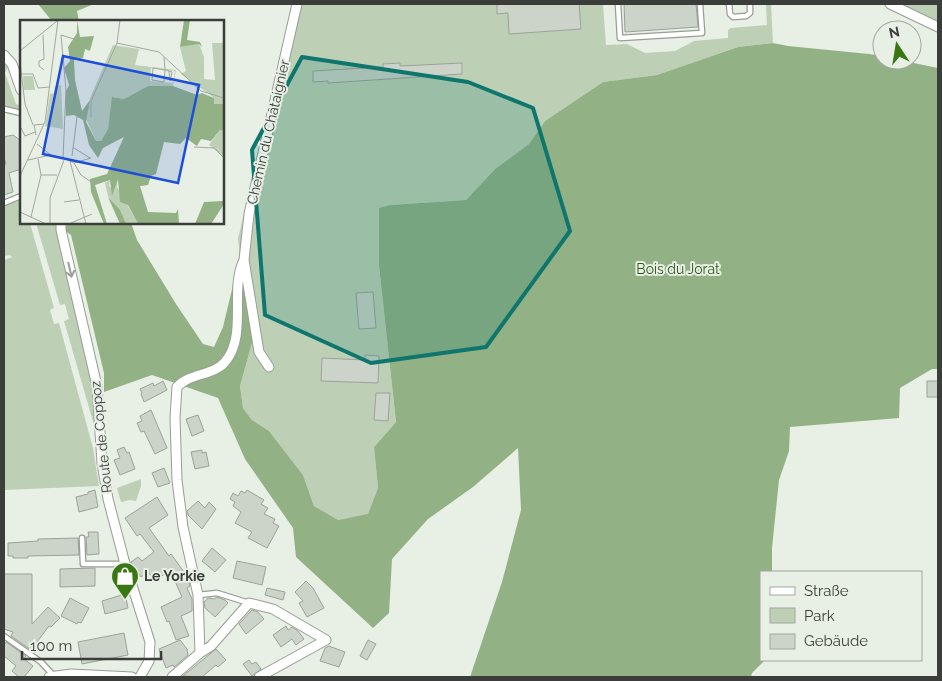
<svg xmlns="http://www.w3.org/2000/svg" width="942" height="681" font-family="Raleway,sans-serif">
<style>
.green{fill:#bdd0b5}
.forest{fill:#92b185}
.building{fill:#ccd3c9;stroke:#9ca299}
.lines{fill:none;stroke-linecap:round;stroke-linejoin:round}
.service-casing{stroke:#979e95;stroke-width:7}
.minor-casing{stroke:#979e95;stroke-width:11}
.service{stroke:#fff;stroke-width:4.5}
.minor{stroke:#fff;stroke-width:9}
.oneway{stroke:#9c9e9c}
.marked{fill:#0f766e;fill-opacity:0.2;stroke:#0f766e;stroke-width:4;stroke-linejoin:round}
.labels{text-anchor:middle;stroke-width:4;stroke-linejoin:round;paint-order:stroke}
.street-label{font-size:14px;fill:#3a3d39;stroke:#e8efe5}
.park-label{font-size:14px;fill:#30581b;stroke:#e8efe5}
.poi-label{font-size:14px;font-weight:bold;fill:#3a3d39;stroke:#e8efe5;text-anchor:start}
.inset-road{fill:none;stroke:#a2a8a0;stroke-width:1}
.view{fill:#1d4ed8;fill-opacity:0.15;stroke:#1d4ed8;stroke-width:2.5}
.inset-edge{fill:none;stroke:#3a3d39;stroke-width:2.5}
</style>
<rect width="100%" height="100%" fill="#e8efe5"/>
<path class="green" d="M293,4H603L606,45L627,44L645,53L675,51L694,41L728,38V30L731,28L767,25L766,4H771L773,43L738,47L657,75L603,82L545,121L529,144L495,169L466,200L390,205L380,208L379,267L396,422L374,447L378,488L368,515L337,520L314,506L303,475L269,431L252,420L243,408L240,386L253,339L240,256L238,239Z
M890,4H938V27Z
M4,64L8,67L5,73L16,104L19,105L21,101V110L4,106Z
M21,200V222L30,223L54,308L50,310L54,324L59,323L93,448L99,486L4,490V260L12,257L10,255L4,256V206Z
M36,223H55L68,272L92,388L94,390V417H96L94,425L64,321L69,319L65,304L60,305Z
M141,479V486L136,501L130,500L121,502L117,488Z"/>
<path class="forest" d="M38,4H94L77,11L79,21H52Z
M773,43L788,46L869,54L882,56V60H899L938,68V369H932L900,388L899,418L790,427L789,451L779,480L772,548V572H761V660H765L752,673L751,677H470L502,582L521,510L518,448L473,487L428,519L392,559L389,613L373,628L296,557L293,528L245,459L218,398L152,375L104,392V373L71,235L64,230L68,223H131L137,240L176,304L203,344L214,347L223,327L240,256L253,339L240,386L243,408L252,420L269,431L303,475L314,506L338,520L368,514L378,488L374,447L396,422L379,266V208L390,205L466,200L495,169L529,144L545,121L603,82L657,75L738,47Z"/>
<path class="building" d="M497,4H579L581,29L509,34L508,13L497,14Z
M624,4H696L698,27L625,32Z
M400,63V66L462,63V74L328,83V81L313,82V71L383,67V64Z
M13,135L20,140L21,144V169L9,173L13,192L4,195V165L6,164L4,157V137Z
M373,292L376,328L359,329L356,293Z
M365,355L379,356L378,383L321,381L322,358L365,360Z
M163,381L167,390L144,402L141,394L142,393L140,389L153,383L154,386Z
M927,381H938V397H927Z
M376,393H390L388,421L374,420Z
M151,410L167,448L155,454L144,431L141,432L137,423L142,421L140,416Z
M198,415L204,431L192,436L186,419Z
M124,447L127,453L129,452L135,469L120,475L114,460L120,458L117,450Z
M202,450V453L206,452L209,466L195,469L191,452Z
M164,468L170,483L158,487L152,473Z
M95,490L98,507L79,512L76,497L88,494V492Z
M247,490L264,500L261,504L268,508L264,514L275,519L273,523L279,526L267,548L248,538L252,532L235,523L241,512L233,506L235,502L230,499L233,493L238,496L241,491L245,493Z
M157,497L168,515L149,528L169,556L171,554L184,572L186,571L190,586L187,588L192,599V611L181,616L189,636L176,640L169,621L167,622L161,607L182,597L170,570L155,581L148,572L141,577L133,566L131,562L138,557L142,561L154,552L140,534L137,536L125,518Z
M198,501L205,508L209,502L216,509L202,529L188,515L187,511Z
M88,532H98L99,554L87,555L86,537H89Z
M78,538L79,555L28,556V558H13V556H8V543L38,541V539Z
M212,548L226,560L215,572L202,561Z
M237,561L266,567L262,585L233,578Z
M95,568V586L60,587V569Z
M4,574H32V624L48,607L60,618L51,627L49,626L31,650L11,636L13,632L4,629Z
M306,581L313,588L324,608L307,617L299,603L303,601L295,592Z
M267,588L285,592L283,600L265,595Z
M125,594L128,608L105,614L102,601Z
M217,597L225,600L228,603L215,617L205,608L204,602L208,598L214,599Z
M70,598L89,608L81,623L78,622L77,624L61,616Z
M252,610L258,612L264,619L246,634L239,624Z
M286,626L288,630L292,627L298,631L304,639L296,645L292,639L281,647L273,635Z
M124,633L128,655L82,664L78,642Z
M180,640L187,649L188,655L174,667L173,665L166,668L159,649Z
M368,640L376,644L367,660L360,656Z
M6,642L26,656L24,659L33,666L24,677H19L12,671L16,666L4,656V645Z
M329,646L345,652L339,667L320,661L325,648Z
M216,649L226,660L218,667L216,665L202,677L183,676Z
M249,660L252,664L256,662L261,669L252,676L243,664Z"/>
<g class="lines">
<g class="service-casing">
<path id="service" d="M618,4L620,38L702,33L700,4
M729,4L730,14L733,17L746,16L750,13V4
M4,109L21,113
M4,203L21,196
M82,538L83,564H125
M198,595L217,593L249,603
M4,636L41,662L54,676"/>
</g>
<g class="minor-casing">
<path id="minor" d="M890,4L938,27
M4,55L12,64L21,90
M61,222V230L97,386L102,463L108,499L124,560L150,642L149,661L140,677
M269,367L259,352L244,260L249,214L297,4
M200,653L198,595L183,527L177,480L175,418L177,387C189,373 213,376 225,362C248,335 229,290 244,260
M49,677L71,674L132,677
M172,677L200,653L211,646L249,603L273,609L326,640
M259,677L326,640"/>
</g>
<use href="#service" class="service"/>
<use href="#minor" class="minor"/>
</g>
<defs><path id="oneway-shaft" d="M-6 0H5M1.5-3L5.5 0L1.5 3" fill="none" stroke-width="1.6" stroke-linecap="round" stroke-linejoin="round" transform="scale(1.25)"/></defs>
<use class="oneway" href="#oneway-shaft" transform="translate(70 270) rotate(77)"/>
<path class="marked" d="M302,57L468,82L533,108L570,231L486,347L371,363L265,315L252,150Z"/>
<defs>
<g id="shop-pin" transform="scale(1.4375)"><path d="M0 17L-7.5 6A9.5 9.5 0 1 1 7.5 6Z" fill="#397712" stroke="#e8efe5"/><path d="M-5-2.5h2.3a2.7 3.5 0 0 1 5.4 0H5L5.5 6h-11ZM-1.5-2.5h3a1.5 2.3 0 0 0-3 0Z" fill="#fff"/></g>
</defs>
<g fill-rule="evenodd">
<use href="#shop-pin" x="125" y="576"/>
</g>
<g class="labels">
<g class="street-label">
<text transform="translate(268 132) rotate(-77)" y="5">Chemin du Châtaignier</text>
<text transform="translate(101 437) rotate(-96)" y="5">Route de Coppoz</text>
</g>
<g class="park-label">
<text x="678" y="274">Bois du Jorat</text>
</g>
<g class="poi-label">
<text x="144" y="581">Le Yorkie</text>
</g>
</g>
<g transform="translate(20 20)">
<rect width="204" height="204" fill="#e8efe5"/>
<path d="M192,23H204V84H194L193,77L161,54L166,51L160,27L179,24L184,37V59L195,60ZM93,25L119,29L115,45L156,50L153,66H128L104,79L93,77L88,109L81,121H76L66,99L70,78ZM131,48L155,51L153,63L130,61ZM3,56H13L15,70H4ZM41,65L43,109L25,106L30,74L34,73L35,66ZM200,110L204,111V137L189,125ZM98,159L97,167L118,204H106L88,176L85,163L90,160L89,166L94,170Z" fill="#bdd0b5" fill-rule="evenodd"/>
<path d="M57,0L60,17L74,16L70,31L65,29L63,38L54,40L55,60L62,91L70,80L66,102L76,121H81L88,109L92,77L104,79L128,66H153L177,75L182,73L194,78V84H204V111L200,110L191,121L181,119L177,126L166,118L160,124L144,122L136,154L131,156L128,165L120,166L128,192L156,193L158,189L159,204H118L108,185L100,182L98,159L92,176L90,160L75,165L87,204H84L71,172L70,159L87,154L104,117L83,128L78,138L69,125L63,100L54,95L46,96V71L49,65L44,48L50,41L48,27L57,13ZM164,0H170L167,20L180,22L182,27L179,24L160,27ZM88,177L100,190L106,204H100ZM184,182L203,181L204,184L191,204H175Z" fill="#92b185"/>
<path class="inset-road" d="M23,15L24,39L19,41V46L24,50M97,23L139,32L181,71L204,78M0,31L37,1M144,37L145,50L144,62L132,60L133,48L145,50L149,51L152,52L150,61L149,51M0,42L5,84L13,105M1,54H13L18,68L30,67M71,97V81L97,23L100,0M1,108L5,116L15,112M16,115L14,105L24,104M17,124L31,135M174,127L194,128L204,138M54,128L70,138M52,136L57,97L65,94L69,86M43,138L46,70L41,15L54,19M18,139L21,155H37M46,139L54,143L71,138M8,140L31,135L43,138M50,141L66,204M54,143L61,155L74,164M0,156L25,102L38,0M44,182L59,180M0,192L26,204M11,197L21,155M51,203L72,194M30,204V178L44,140"/>
<path class="view" d="M43,36L179,65L158,163L23,134Z"/>
<rect width="204" height="204" class="inset-edge"/>
</g>
<rect width="942" height="681" fill="none" stroke="#3a3d39" stroke-width="10"/>
<rect x="760" y="571" width="162" height="90" fill="#e8efe5" stroke="#a2a8a0"/>
<rect x="770" y="587" width="25" height="8" fill="#ffffff" stroke="#a2a8a0"/>
<text x="804" y="596" font-size="15" fill="#3a3d39">Straße</text>
<rect x="770" y="608" width="25" height="15" fill="#bdd0b5" stroke="#a2a8a0"/>
<text x="804" y="621" font-size="15" fill="#3a3d39">Park</text>
<rect x="770" y="634" width="25" height="15" fill="#ccd3c9" stroke="#a2a8a0"/>
<text x="804" y="646" font-size="15" fill="#3a3d39">Gebäude</text>
<g transform="translate(897 45) rotate(348)"><circle r="24" fill="#e8efe5" stroke="#a2a8a0"/>
<path d="M0-4L9 19L0 12L-9 19Z" fill="#397712"/>
<text y="-8" font-size="14" font-weight="bold" text-anchor="middle" fill="#3a3d39">N</text>
</g>
<path d="M22 651v8h139v-8" fill="none" stroke="#3a3d39" stroke-width="2.5"/>
<text x="30" y="651" font-size="15" fill="#3a3d39" stroke="#e8efe5" stroke-width="4" paint-order="stroke">100 m</text>
</svg>
